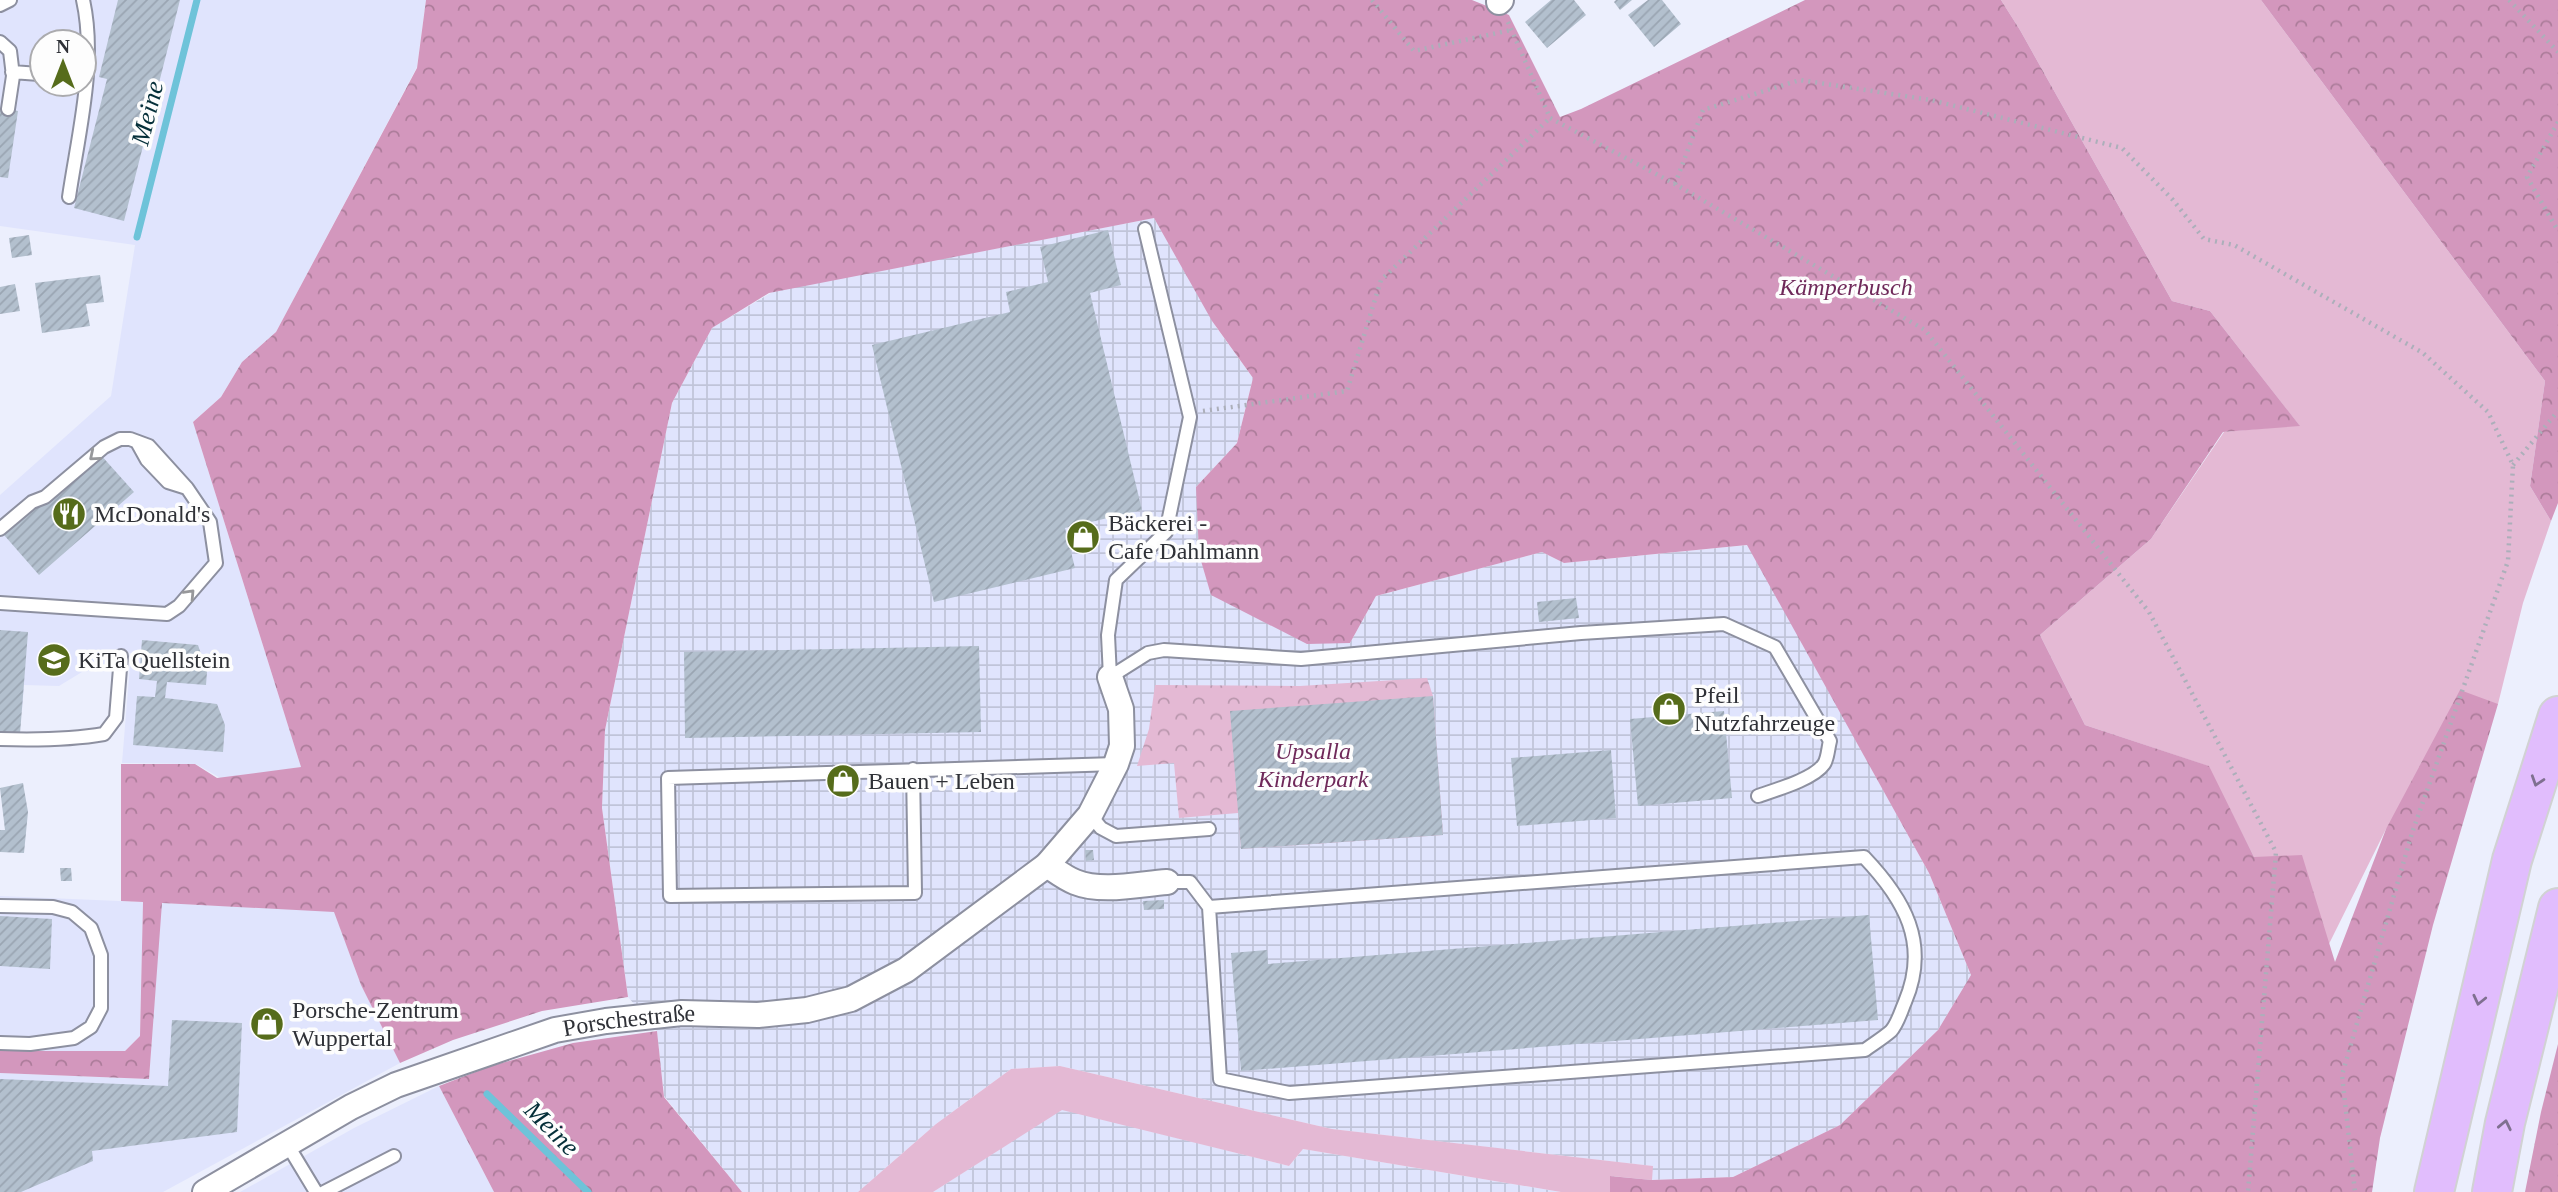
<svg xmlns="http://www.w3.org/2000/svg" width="2558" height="1192" font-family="'Times New Roman',serif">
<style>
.built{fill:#e0e4fd;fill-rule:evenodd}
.industrial{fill:url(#industrial-grid)}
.grass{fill:#e4b9d4}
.forest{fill:url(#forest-crowns)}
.park{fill:url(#park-crowns)}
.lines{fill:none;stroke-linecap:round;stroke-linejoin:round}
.stream{stroke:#6ec3d9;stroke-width:7}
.building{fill:url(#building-hatch)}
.lane-casing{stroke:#8d90a0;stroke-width:16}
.street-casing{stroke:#8d90a0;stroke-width:28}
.highway-casing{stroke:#d1d2d3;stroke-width:42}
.path{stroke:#acafba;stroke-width:4.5;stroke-dasharray:2 5;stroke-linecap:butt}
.lane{stroke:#fff;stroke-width:12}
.street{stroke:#fff;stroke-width:24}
.highway{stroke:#e1bdfd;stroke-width:38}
.oneway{stroke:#97989b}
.oneway2{stroke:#7f7090}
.labels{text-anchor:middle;stroke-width:7;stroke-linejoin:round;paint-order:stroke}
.park-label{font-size:24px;font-style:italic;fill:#6f295a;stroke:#fdfdfd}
.poi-label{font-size:24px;fill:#2f3137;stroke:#fdfdfd;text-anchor:start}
.street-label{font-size:24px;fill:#2f3137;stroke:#fdfdfd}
.water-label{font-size:26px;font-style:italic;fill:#052f39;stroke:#fdfdfd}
</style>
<defs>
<pattern id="industrial-grid" width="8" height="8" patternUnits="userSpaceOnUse" patternTransform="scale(1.75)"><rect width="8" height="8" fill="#e0e4fd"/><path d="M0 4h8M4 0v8" fill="none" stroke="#c0c4d9"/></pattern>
<pattern id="forest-crowns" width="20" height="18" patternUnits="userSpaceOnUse" patternTransform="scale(1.75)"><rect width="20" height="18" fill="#d397bd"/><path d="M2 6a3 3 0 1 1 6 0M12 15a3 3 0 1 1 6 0" fill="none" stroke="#ac7c9a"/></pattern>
<pattern id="park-crowns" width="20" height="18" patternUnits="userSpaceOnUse" patternTransform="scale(1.75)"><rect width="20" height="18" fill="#e4b9d4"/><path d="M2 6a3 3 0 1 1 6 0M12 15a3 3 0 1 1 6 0" fill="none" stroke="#b997ad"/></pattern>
<pattern id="building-hatch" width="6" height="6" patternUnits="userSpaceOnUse" patternTransform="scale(1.75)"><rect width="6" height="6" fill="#b3c0ce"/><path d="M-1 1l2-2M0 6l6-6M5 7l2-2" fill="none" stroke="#9aa5b2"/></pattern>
</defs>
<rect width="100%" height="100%" fill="#eceffd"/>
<path class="built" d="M0,0H426L417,67L276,332L242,362L221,397L193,422L301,767L222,779L196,764L122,763L131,653L108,650L107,668L82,672L59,686L24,685L22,711L0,709V495L111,396L135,245L0,226ZM42,42H84V84H42Z
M0,896L143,902L140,1036L125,1051H0Z
M161,903L334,911L361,985L400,1063L163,1192H0V1073L149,1079Z
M439,1086L494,1192H240L354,1128Z"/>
<path class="industrial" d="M1154,218L1216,327L1253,378L1237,443L1196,487L1350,643L1376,596L1542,552L1564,563L1748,545L1929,873L1971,975L1938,1030L1840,1125L1733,1177L1652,1180V1166L1332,1129L1060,1066L1011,1069L936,1124L858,1192H742L664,1096L657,1031L628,997L602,808L605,730L672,403L712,328L774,291Z
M1062,1109L1289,1166L1303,1149L1561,1192H933Z"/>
<path class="grass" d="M2001,0H2261L2545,381L2530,486L2551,521L2523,603L2498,704L2386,829L2325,952L2254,857L2208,766L2085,725L2040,635L2151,539L2224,432L2299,425L2210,311L2172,301L2020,30Z
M1060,1066L1332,1129L1653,1166L1652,1180L1611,1176L1610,1192H1561L1303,1149L1289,1166L1062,1110L933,1192H858L936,1124L1011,1069Z"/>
<path class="forest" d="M426,0H1472L1509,15L1560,117L1581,109L1805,0H2001L2020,30L2172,301L2210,311L2300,426L2223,432L2151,539L2040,635L2085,725L2209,766L2254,857L2302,855L2335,962L2386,829L2460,690L2498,704L2433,925L2380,1138L2372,1192H1610V1176L1652,1180L1733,1177L1840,1125L1938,1030L1971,975L1929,873L1747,545L1564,563L1542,552L1376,596L1350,643L1307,644L1211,595L1199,554L1196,487L1237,443L1253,378L1212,321L1154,218L769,293L712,328L672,403L605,730L602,808L628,997L542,1011L453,1040L400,1063L361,985L334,912L162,903L149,1079L0,1073V1051H125L140,1036L143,902L121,901V764H195L217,778L301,767L193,422L221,397L242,362L276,332L417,68Z
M2261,0H2558V503L2551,521L2530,486L2545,381Z
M657,1031L664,1097L742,1192H494L439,1086L491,1066L573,1043Z
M2558,1044V1192H2525L2541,1112Z"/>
<path class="park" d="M1427,678L1433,696L1443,835L1241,849L1238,813L1179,818L1174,763L1137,766L1149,729L1155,685L1300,686Z"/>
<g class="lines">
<path class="stream" d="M137,237L197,0
M487,1094L588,1192"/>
</g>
<path class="building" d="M118,0H180L124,221L74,208L107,79L99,77Z
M1551,0H1574L1586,15L1547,48L1525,22Z
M1616,0H1632L1620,10L1614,2Z
M1648,0H1662L1681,24L1654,47L1628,15Z
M0,108L18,111L8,178L0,177Z
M1108,230L1121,285L1090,293L1142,510L1065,528L1075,568L934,602L872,345L1010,312L1006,292L1048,282L1040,247Z
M29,235L32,255L12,258L9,238Z
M100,275L104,302L86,304L90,326L42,333L35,283Z
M15,284L20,311L0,314V287Z
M99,453L134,492L39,575L4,535Z
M1576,598L1579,618L1539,622L1537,602Z
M0,630L28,632L20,734L0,732Z
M142,640L198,645L207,672L206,685L167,682L165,698L217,704L225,725L223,752L133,745L137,696L155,697L157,681L139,679Z
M979,646L981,732L685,738L684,652Z
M1433,696L1443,835L1241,849L1230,711Z
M1724,711L1732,798L1638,806L1630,719Z
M1611,750L1616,818L1517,826L1511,758Z
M23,783L28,812L24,853L0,852V830H5L0,788Z
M1085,850H1093L1094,860L1086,861Z
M60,868H71L72,881H61Z
M1164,900V909L1144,910L1143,901Z
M1869,915L1878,1020L1241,1071L1231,953L1267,950L1268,964Z
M0,916L52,919L50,969L0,966Z
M172,1020L242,1023L237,1132L92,1151L93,1161L21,1192H0V1079L168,1086Z"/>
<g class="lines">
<g class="lane-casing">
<path id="lane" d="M0,5L10,0
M0,42L10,51L13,76L8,109
M12,72L39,74
M69,197C78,135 97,62 83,0
M137,442L147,460L168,482L187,488
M0,529L32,502L45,497L104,447L120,439H130L149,446L187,488L210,522L216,563L179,606L167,614L0,603
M1110,677L1148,653L1164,650L1301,659L1581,633L1724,624L1775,647L1830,741C1828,748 1828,758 1824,764C1814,779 1775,790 1758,796
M1110,677L1108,635L1116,580L1166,532L1190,417L1145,229
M0,739C35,740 70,740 104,734L116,718L121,656
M913,769L915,893L670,896L668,778L1116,764
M1090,815L1101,828L1116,836L1209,829
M1167,882H1190L1209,907L1864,857C1904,899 1930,943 1905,1002C1901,1011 1898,1023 1891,1031C1883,1038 1873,1044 1865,1050L1289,1093L1220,1079L1209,907
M0,906L53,907L72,912L91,928L101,955V1008L91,1027L74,1038L30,1044L0,1043
M287,1144L316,1192
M324,1192L394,1156"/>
</g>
<g class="street-casing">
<g id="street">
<path d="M1499,2L1501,0"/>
<path d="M1047,865C1056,871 1065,878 1075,882C1102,893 1139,884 1167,882"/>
<path id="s1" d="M205,1192L351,1107L396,1085L555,1030L606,1021L682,1013L758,1015L807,1010L851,999L906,970L1047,865L1090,815L1116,764L1122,746L1121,709L1110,677"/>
</g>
</g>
<g class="highway-casing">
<path id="highway" d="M2434,1192L2512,860L2558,716
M2492,1192L2505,1123L2558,908"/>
</g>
<path class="path" d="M1372,0L1414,51L1511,30
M2509,0L2558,52
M1508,22L1550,118L1675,184L1925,330L2149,612L2276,852L2248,1192
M2558,122L2527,177L2558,231
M1675,184L1703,110L1800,80L1931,100L2122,148L2173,200L2204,239L2234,245L2423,353L2488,412L2513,465L2508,561L2412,833L2342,1075L2355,1192
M1203,411L1347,391L1381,280L1550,118
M2513,465L2558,411"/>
<use href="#lane" class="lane"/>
<use href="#street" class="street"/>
<use href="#highway" class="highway"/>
</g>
<defs><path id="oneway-chevron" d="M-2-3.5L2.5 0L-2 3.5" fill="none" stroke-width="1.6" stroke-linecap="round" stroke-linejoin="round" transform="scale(1.75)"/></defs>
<g class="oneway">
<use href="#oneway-chevron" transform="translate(94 456) rotate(140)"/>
<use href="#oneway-chevron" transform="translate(190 594) rotate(-47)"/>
</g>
<g class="oneway2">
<use href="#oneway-chevron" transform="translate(2537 781) rotate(108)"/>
<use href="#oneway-chevron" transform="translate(2479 1000) rotate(103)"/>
<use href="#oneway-chevron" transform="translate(2505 1125) rotate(-78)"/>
</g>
<defs>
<g id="restaurant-disc" transform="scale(1.75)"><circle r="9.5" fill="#566c1b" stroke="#fdfdfd"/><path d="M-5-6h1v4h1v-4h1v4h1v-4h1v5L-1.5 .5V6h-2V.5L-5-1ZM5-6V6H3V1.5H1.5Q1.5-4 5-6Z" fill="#fff"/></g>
<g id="shop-disc" transform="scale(1.75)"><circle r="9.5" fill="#566c1b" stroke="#fdfdfd"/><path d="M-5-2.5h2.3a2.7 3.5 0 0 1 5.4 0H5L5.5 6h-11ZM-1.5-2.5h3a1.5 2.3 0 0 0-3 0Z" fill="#fff"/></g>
<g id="school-disc" transform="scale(1.75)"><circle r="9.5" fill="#566c1b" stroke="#fdfdfd"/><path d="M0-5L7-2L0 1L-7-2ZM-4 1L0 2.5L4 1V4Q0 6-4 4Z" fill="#fff"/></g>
</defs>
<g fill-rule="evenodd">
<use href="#restaurant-disc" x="69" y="514"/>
<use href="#shop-disc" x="1083" y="537"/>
<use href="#school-disc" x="54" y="660"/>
<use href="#shop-disc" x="1669" y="709"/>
<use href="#shop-disc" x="843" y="781"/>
<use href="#shop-disc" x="267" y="1024"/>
</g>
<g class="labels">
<g class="park-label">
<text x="1846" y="295">Kämperbusch</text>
<text x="1313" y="759">Upsalla<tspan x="1313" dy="28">Kinderpark</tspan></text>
</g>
<g class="poi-label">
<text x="94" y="522">McDonald's</text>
<text x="1108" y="531">Bäckerei -<tspan x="1108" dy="28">Cafe Dahlmann</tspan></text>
<text x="78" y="668">KiTa Quellstein</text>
<text x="1694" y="703">Pfeil<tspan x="1694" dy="28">Nutzfahrzeuge</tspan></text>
<text x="868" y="789">Bauen + Leben</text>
<text x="292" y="1018">Porsche-Zentrum<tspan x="292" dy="28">Wuppertal</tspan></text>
</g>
<g class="street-label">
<text dy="8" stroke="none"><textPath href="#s1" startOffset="462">Porschestraße</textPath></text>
</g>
<g class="water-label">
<text transform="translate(147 113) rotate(-76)" y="9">Meine</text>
<text transform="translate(552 1128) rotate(45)" y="9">Meine</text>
</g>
</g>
<g transform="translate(63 63)"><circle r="33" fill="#fdfdfd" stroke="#ababae" stroke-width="2"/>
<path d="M0-5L12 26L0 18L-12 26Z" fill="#566c1b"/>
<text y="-10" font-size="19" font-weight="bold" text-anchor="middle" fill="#2f3137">N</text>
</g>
</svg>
